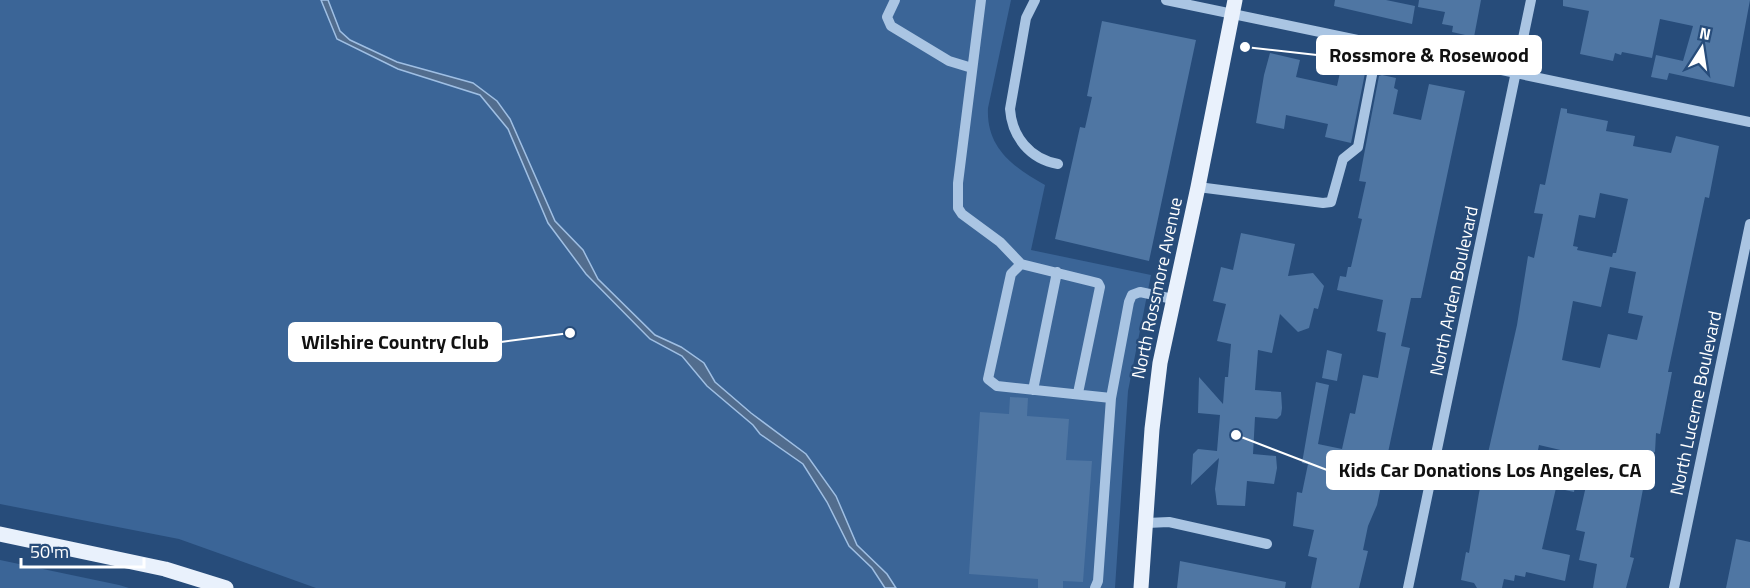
<svg xmlns="http://www.w3.org/2000/svg" width="1750" height="588" font-family="'Titillium Web',sans-serif">
<style>
.green{fill:#3b6597}
.water{fill:#526d8e;stroke:#9fbfe4;stroke-width:1.5}
.building{fill:#4f76a3;fill-rule:evenodd}
.lines{fill:none;stroke-linecap:round;stroke-linejoin:round}
.minor{stroke:#aac5e3;stroke-width:10}
.major{stroke:#e9f1fc;stroke-width:15}
.labels{text-anchor:middle;stroke-width:5;stroke-linejoin:round;paint-order:stroke}
.street-label{font-size:18px;fill:#fff;stroke:#274c7a}
.leader{fill:none;stroke:#fff;stroke-width:2}
.callout-dot{fill:#fff;stroke:#274c7a;stroke-width:2}
.callout{fill:#fff;stroke:#fff;stroke-width:2}
.callout-label{font-size:20px;text-anchor:middle;font-weight:bold;fill:#111}
</style>
<rect width="100%" height="100%" fill="#274c7a"/>
<path class="green" d="M0,0H1011L988,108C986,148 1013,167 1045,185L1031,250L1151,275L1128,391L1115,588H316L179,539L0,504Z
M0,560L119,585L129,588H0Z"/>
<path class="water" d="M321,0H328L340,31L350,40L397,62L473,83L497,101L510,119L555,221L583,250L598,279L655,335L681,347L704,363L715,382L751,413L806,454L836,496L857,545L887,574L896,588H885L872,568L849,546L827,502L803,464L760,434L753,425L707,386L682,356L650,339L586,274L548,223L508,129L480,95L398,69L337,39Z"/>
<path class="building" d="M1335,0H1386L1415,6L1412,24L1334,6Z
M1419,0H1481L1474,37L1452,32L1453,26L1442,24L1445,12L1418,7Z
M1563,0H1750L1734,87L1669,73L1667,80L1651,77L1656,55L1683,61L1693,26L1660,19L1652,58L1622,52L1621,55L1615,53L1613,61L1580,54L1589,11L1563,6Z
M1102,21L1196,40L1149,261L1055,239L1080,127L1085,128L1092,97L1087,96Z
M1270,53L1300,60L1296,77L1337,86L1341,68L1365,73L1351,143L1325,137L1328,124L1286,115L1284,129L1256,123L1264,75Z
M1382,75L1396,78L1394,88L1398,90L1393,114L1421,120L1429,84L1465,91L1421,298H1411L1401,346L1410,348L1377,505L1368,526L1363,550L1368,551L1359,588H1311L1317,558L1308,556L1314,530L1293,526L1297,492L1302,493L1308,464L1302,463L1316,382L1329,385L1318,444L1342,449L1350,413L1355,414L1363,375L1378,378L1386,333L1377,331L1383,300L1337,290L1340,276L1346,277L1348,267H1351L1362,219L1358,218L1366,182L1359,181L1379,76Z
M1561,108L1567,109V113L1608,121L1606,131L1635,136L1633,146L1671,153L1676,136L1719,146L1709,198L1705,197L1668,372H1672L1660,434L1656,433L1655,452L1649,455L1648,463L1630,557L1634,558L1626,588H1593L1597,564L1579,560L1585,532L1576,530L1586,486L1607,490L1612,462L1539,445L1534,470L1576,479L1574,492L1556,488L1542,549L1570,555L1565,581L1526,572L1525,577L1515,575L1514,581L1504,579L1502,588H1477L1474,583L1461,580L1466,552L1469,553L1479,493L1517,325L1528,256L1534,258L1543,214L1534,213L1540,184L1545,185ZM1600,193L1628,199L1616,253H1613L1612,257L1577,250L1578,247L1573,246L1579,215L1595,218ZM1610,267L1636,272L1628,313L1643,316L1637,340L1608,334L1600,368L1562,360L1573,301L1601,307Z
M1241,233L1295,244L1288,276L1313,273L1324,286L1318,309L1314,308L1309,328L1298,332L1280,314L1272,353L1258,350L1255,390L1281,392L1282,408L1281,415L1277,419L1255,417L1253,454L1276,456L1277,468L1274,484L1247,481L1245,506L1217,505L1215,489L1219,458L1191,485L1193,454L1198,449L1217,451L1220,415L1198,413L1199,377L1223,404L1225,377H1228L1231,344L1217,341L1226,304L1213,301L1221,267L1233,270Z
M1327,350L1342,354L1337,381L1322,378Z
M1010,397L1028,398L1027,416L1069,419L1066,460L1092,461L1083,582L1063,581V588H1038V579L969,574L980,412L1009,414Z
M1736,539L1750,542V588H1726Z
M1180,561L1286,582L1285,588H1177Z"/>
<g class="lines">
<path class="minor" d="M895,0L887,17L891,26L949,61L972,68
M981,0L958,183V208L962,214L1000,242L1021,264L1098,283L1100,287L1078,393
M1035,0L1026,18L1010,109C1012,137 1030,159 1058,164
M1166,0L1750,122
M1198,187L1323,203L1331,202L1343,159L1358,147L1378,44
M1021,264L1011,274L988,379L997,386L1111,398
M1033,390L1057,272
M1147,523L1169,522L1267,544
M1095,588L1098,581L1111,398L1129,302L1132,295L1140,292L1173,299
M1408,588L1531,0
M1674,588L1750,224"/>
<path class="major" d="M0,534L165,569L226,588
M1141,588L1152,429L1160,363L1198,187L1235,0"/>
</g>
<g class="labels">
<g class="street-label">
<text transform="translate(1157 288) rotate(-78)" y="6">North Rossmore Avenue</text>
<text transform="translate(1454 291) rotate(-78)" y="6">North Arden Boulevard</text>
<text transform="translate(1696 403) rotate(-78)" y="6">North Lucerne Boulevard</text>
</g>
</g>
<path class="leader" d="M1245 47L1317 55M570 333L501 342M1236 435L1327 470"/>
<g class="callout-dot">
<circle cx="1245" cy="47" r="6"/>
<circle cx="570" cy="333" r="6"/>
<circle cx="1236" cy="435" r="6"/>
</g>
<g class="callout">
<rect x="1317" y="36" width="224" height="38" rx="6"/>
<rect x="289" y="323" width="212" height="38" rx="6"/>
<rect x="1327" y="451" width="327" height="38" rx="6"/>
</g>
<g class="callout-label">
<text x="1429" y="62">Rossmore &amp; Rosewood</text>
<text x="395" y="349">Wilshire Country Club</text>
<text x="1490" y="477">Kids Car Donations Los Angeles, CA</text>
</g>
<g transform="translate(1702 48) rotate(12)" stroke="#274c7a" stroke-width="4.5" paint-order="stroke">
<path d="M0-4.5L10 22L0 15L-10 22Z" fill="#ffffff"/>
<text y="-9" font-size="16" font-weight="bold" text-anchor="middle" fill="#ffffff">N</text>
</g>
<path d="M21 558v9h123v-9" fill="none" stroke="#ffffff" stroke-width="3"/>
<text x="30" y="558" font-size="18" fill="#ffffff" stroke="#274c7a" stroke-width="4.5" paint-order="stroke">50 m</text>
</svg>
